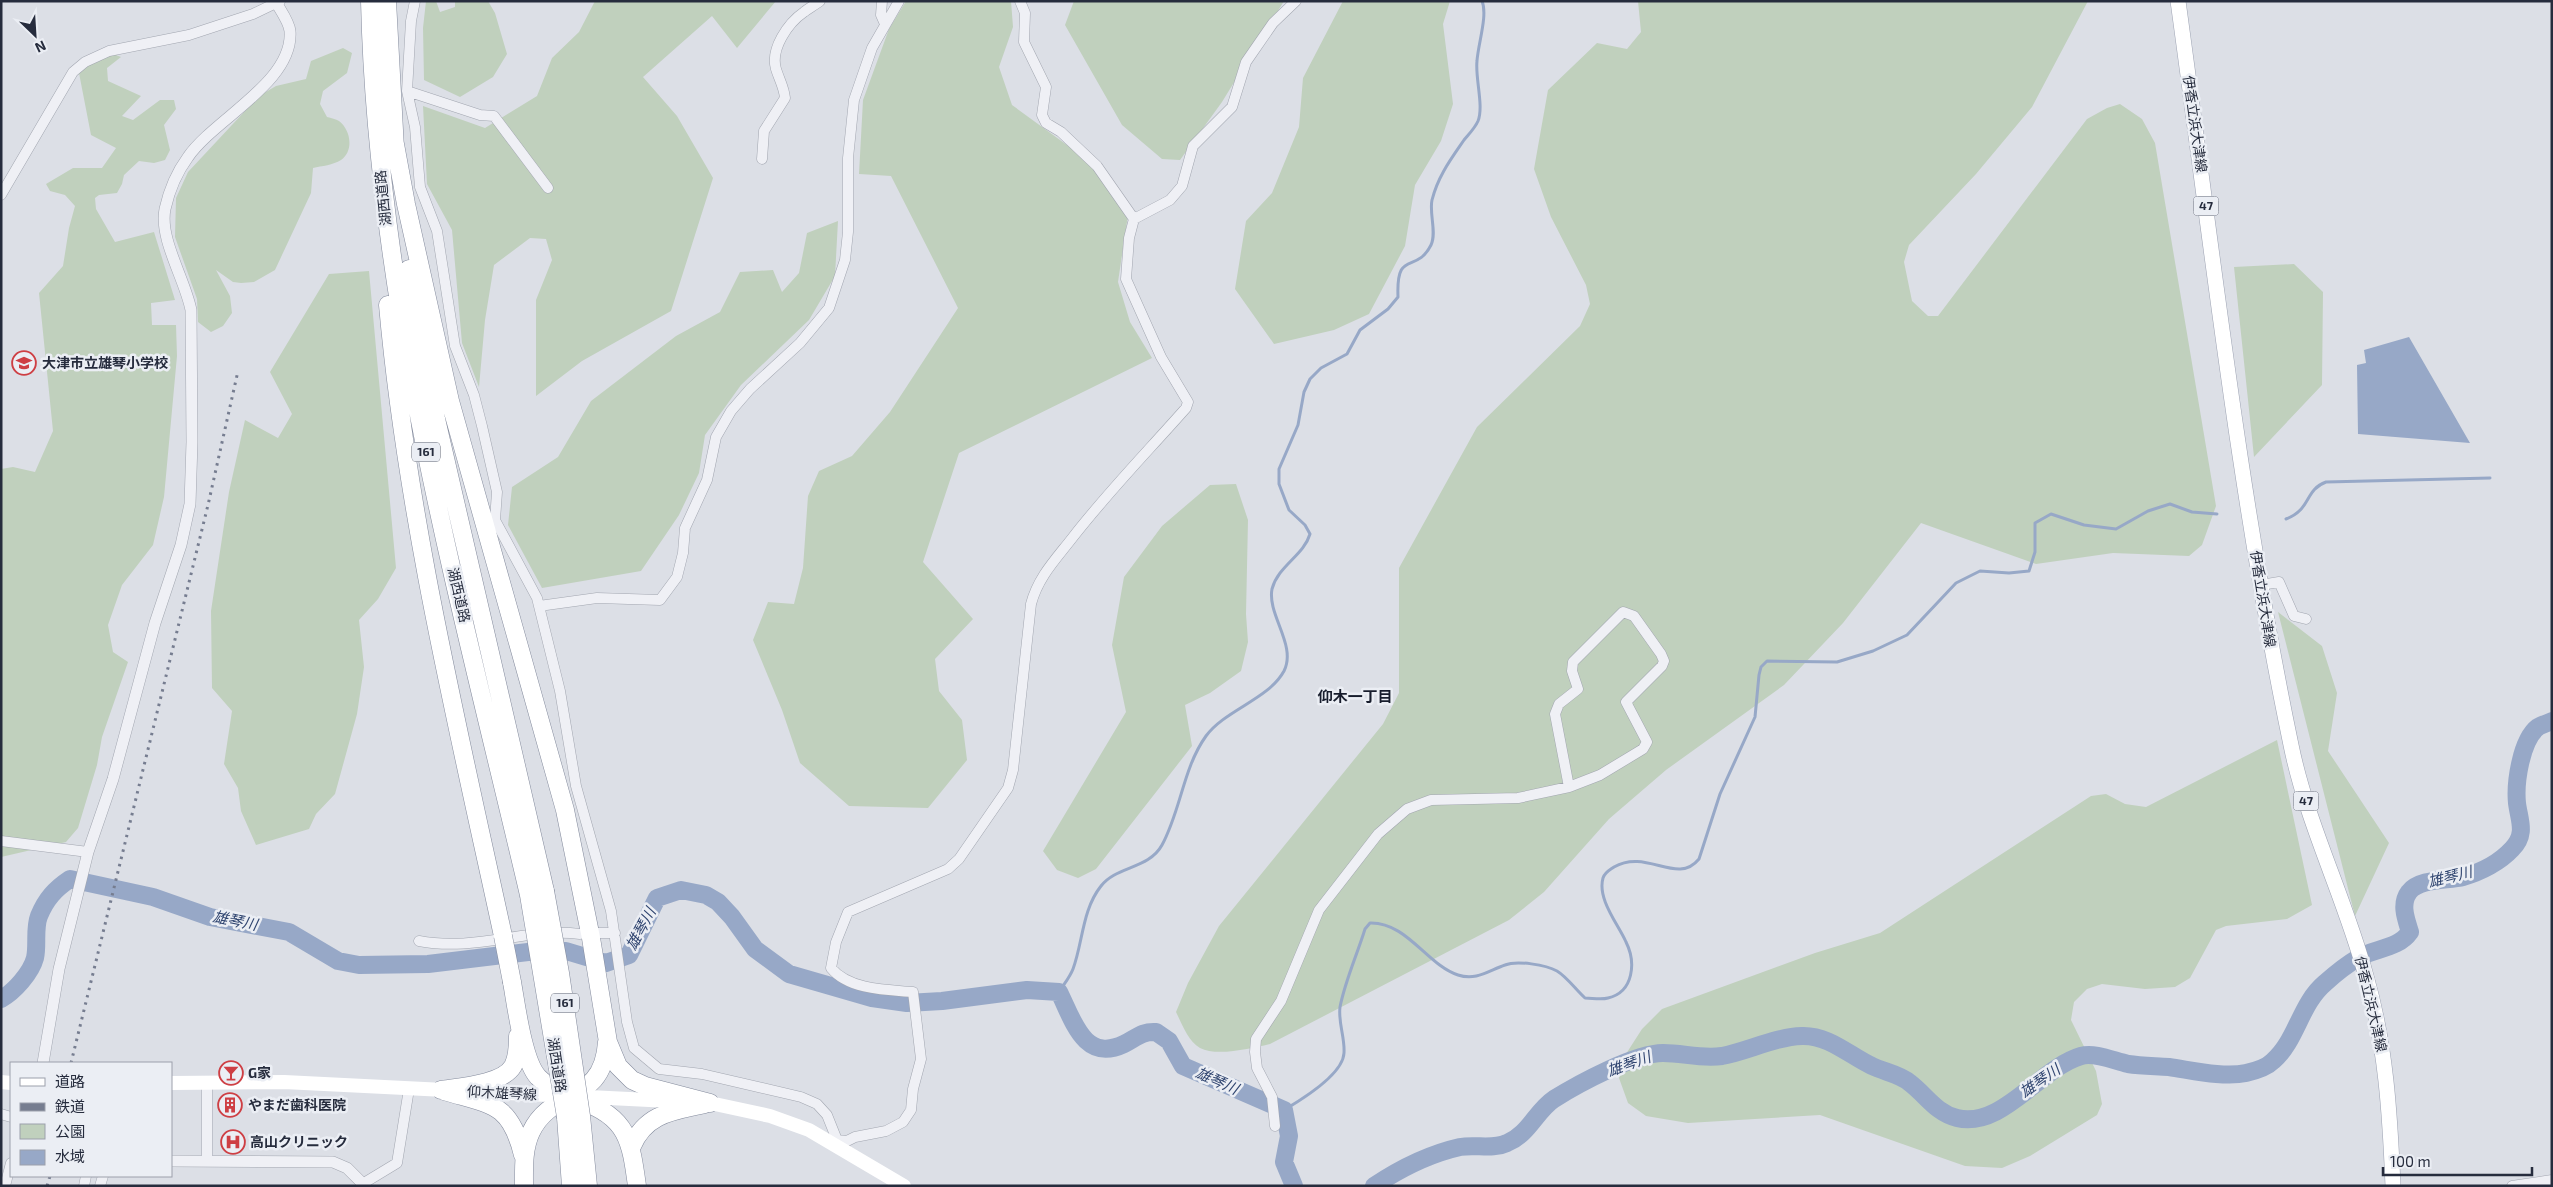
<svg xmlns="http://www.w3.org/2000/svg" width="2553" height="1187" font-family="'Exo 2','Noto Sans JP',sans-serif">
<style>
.green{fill:#c0d0bd}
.water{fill:#97a8c7}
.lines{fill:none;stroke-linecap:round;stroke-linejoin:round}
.stream{stroke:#97a8c7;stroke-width:3}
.river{stroke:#97a8c7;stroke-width:18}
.minor-casing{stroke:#a2a6b0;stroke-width:11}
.tertiary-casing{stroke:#a2a6b0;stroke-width:12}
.primary-casing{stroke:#9ca2b2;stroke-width:16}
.motorway-casing{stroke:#848b9d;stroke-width:19}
.minor{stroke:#eff0f5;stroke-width:10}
.tertiary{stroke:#eff0f5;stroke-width:11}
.secondary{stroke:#fff;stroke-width:14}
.primary{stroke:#fff;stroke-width:15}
.motorway{stroke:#fff;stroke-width:18}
.rail{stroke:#767d90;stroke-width:3;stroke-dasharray:2.5 5;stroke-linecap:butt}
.motorway-bridge-casing{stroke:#848b9d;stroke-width:19;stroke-linecap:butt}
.motorway-bridge{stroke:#fff;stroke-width:18}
.labels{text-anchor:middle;stroke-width:5;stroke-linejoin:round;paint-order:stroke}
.shield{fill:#ebeef4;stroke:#616674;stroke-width:1}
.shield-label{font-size:12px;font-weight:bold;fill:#262c3d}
.street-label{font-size:14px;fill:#262c3d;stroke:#ebeef4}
.poi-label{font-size:14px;font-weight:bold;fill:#262c3d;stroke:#ebeef4;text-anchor:start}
.neighbourhood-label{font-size:15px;font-weight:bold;fill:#181d2d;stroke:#ebeef4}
.water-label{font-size:15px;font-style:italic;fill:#304570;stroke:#ebeef4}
</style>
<rect width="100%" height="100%" fill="#dcdfe6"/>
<path class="green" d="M426,1H436L440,12L455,7V1H488L495,13L507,54L493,77L460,97L424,80L423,28Z
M595,1H776L737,48L712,16L643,77L677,116L713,178L671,311L582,361L536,396V300L552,260L546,239L530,238L494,265L485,320L479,387L462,343L452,230L427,184L423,106L485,128L537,96L552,58L579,32Z
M906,1H1011L1013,27L999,67L1012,105L1093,164L1128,215L1118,282L1130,322L1152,358L959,453L923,562L973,619L935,659L939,691L962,720L967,760L928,808L849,806L800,763L782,710L753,640L768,602L794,604L803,568L808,496L819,471L852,456L890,412L958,308L891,176L859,174L863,100L889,29Z
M1074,1H1284L1222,102L1180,160L1162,159L1122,125L1065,25Z
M1343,1H1450L1443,24L1453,104L1441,141L1415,185L1405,246L1369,314L1334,330L1274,344L1235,289L1246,221L1272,193L1299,127L1303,78Z
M1638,1H2088L2032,107L1976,174L1909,245L1904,262L1912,301L1928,316H1938L2087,119L2107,108L2120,104L2142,119L2155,143L2216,506L2202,545L2189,556L2113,553L2036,564L1921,523L1843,623L1784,685L1666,770L1609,819L1544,892L1509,920L1270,1044C1252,1048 1217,1057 1200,1048C1188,1041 1182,1024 1176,1012L1188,983L1219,926L1383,724L1399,693V568L1477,427L1580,326L1590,304L1586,285L1551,217L1534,169L1548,90L1597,43L1627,49L1641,32Z
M343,48L352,53L347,73L323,91L320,104L327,117C331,118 336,119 339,121C351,130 354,151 341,160C333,165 322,166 313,168L311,193L275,270L254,282L241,283L233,282L216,270L230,296L232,313L223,326L211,332L198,322L197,299L175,237L176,198L188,172L259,96L276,86L306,79L311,61Z
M111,53L121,57L107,68L108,81L141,96L122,116L133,120L160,100H174L176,109L164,125L170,150L165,160L154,163L139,161L124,175L122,184L117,193L99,195L95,198L96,209L115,242L154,232L175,300L151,303L152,325H176L177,356L164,497L153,545L122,585L108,625L113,652L128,662L102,737L97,765L78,828L66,842L1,857V469L13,467L35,472L53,431L39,293L63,266L69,228L75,206L65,195L50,191L46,184L73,168H102L116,148L91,135L79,73L92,63Z
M838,221L835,276L809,320L741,385L705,435L699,473L679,515L641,571L542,588L508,525L512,487L558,457L591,401L676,336L720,312L740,272L773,270L782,292L799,273L807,233Z
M2294,264L2323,292L2322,385L2254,457L2234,267Z
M369,271L396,568L378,599L359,620L364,667L357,714L335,794L316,814L309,829L256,845L241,811L238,788L224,764L232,711L212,688L211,611L229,492L245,420L278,438L292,414L270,372L329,274Z
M1236,484L1248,520L1246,614L1248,642L1241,671L1210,693L1185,705L1192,746L1096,869L1078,878L1057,870L1043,851L1126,712L1112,645L1124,577L1162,526L1210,485Z
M2278,612L2322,646L2337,693L2328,751L2389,843L2355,916Z
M2277,740L2312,905L2287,919L2226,926L2216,930L2190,978L2175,987L2145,989L2102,984L2087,989L2074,1002L2071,1020L2096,1071L2102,1104L2097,1115L2030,1156L2002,1168L1965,1166L1820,1115L1688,1123L1646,1116L1628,1103L1619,1078L1624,1057L1642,1029L1662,1009L1815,953L1880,933L2091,796L2106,794L2125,804L2146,807Z"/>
<path class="water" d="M2409,337L2470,443L2358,434L2357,365L2366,363L2364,350Z"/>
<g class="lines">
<path class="stream" d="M2286,519C2312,509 2304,490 2326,482L2490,478
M1059,992C1064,984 1070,977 1073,969C1083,942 1082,910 1101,886C1116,866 1149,869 1162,845C1181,810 1183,768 1206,736C1225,710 1269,699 1284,671C1297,645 1267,615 1272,589C1278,566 1304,555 1310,534L1305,525L1289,510L1279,484V469L1298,425L1304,392L1310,379L1321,368L1347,354L1360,330L1388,309L1398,297C1396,248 1416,275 1431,245C1437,233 1429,213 1432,200C1438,176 1451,159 1464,140C1469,134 1475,128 1478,121C1484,106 1475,78 1477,61C1478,44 1488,15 1482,1
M1284,1110C1301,1100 1343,1074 1344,1053C1345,1037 1338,1023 1340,1007C1345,981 1357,955 1365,929L1370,923C1407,922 1427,965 1458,975C1476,981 1488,971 1505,965C1517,960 1546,965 1557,971C1567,977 1576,990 1585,998C1592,998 1601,1000 1608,998C1634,992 1636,962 1626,942C1618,924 1597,899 1603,878C1605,872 1610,870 1614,867C1647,848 1677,886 1699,859L1720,794L1755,717L1759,675L1761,667L1767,661L1837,662L1873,651L1907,635L1956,583L1980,571L2009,573L2029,571L2035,552V523L2051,514L2084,525L2116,529L2148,511L2170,504L2192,512L2217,514"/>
<path class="river" d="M1,999C14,992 31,973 35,958C38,945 34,929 39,916C46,899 55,889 70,879L153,897L210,917L289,932L338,961L359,965L428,964L528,952L566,951L606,963L629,955L657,898L681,890L706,895L718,902L732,917L755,949L789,974L872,998L907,1003L942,1001L1027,990L1059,992C1073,1020 1084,1063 1124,1044C1136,1038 1142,1031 1156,1032L1169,1041L1183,1066L1284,1110L1289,1136L1284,1162L1294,1186
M1374,1186C1401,1168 1429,1154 1460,1147C1476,1144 1492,1150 1507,1143C1529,1134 1536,1111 1554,1099C1578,1084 1635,1053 1663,1053C1683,1053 1701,1059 1722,1056C1748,1051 1775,1037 1802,1036C1829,1035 1850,1056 1872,1066C1884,1072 1900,1074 1910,1083C1926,1095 1936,1113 1957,1118C2002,1129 2040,1068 2081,1056C2095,1052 2114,1061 2128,1064C2141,1066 2155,1066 2169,1067C2191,1070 2224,1078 2246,1073C2255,1071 2266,1068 2273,1061C2297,1040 2300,1004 2325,983C2335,974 2346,965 2358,958C2375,948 2398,949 2410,932C2406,919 2400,904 2409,892C2420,878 2448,881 2463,877C2481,872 2500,862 2512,849C2527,834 2519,820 2517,803C2515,783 2521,740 2538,727C2542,725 2547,723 2552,721"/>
<g class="minor-casing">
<path id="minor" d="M415,1L411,21L407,91L415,127L420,187L437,231L455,346L474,395L482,426L497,492L495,520L537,598L560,691L576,786L611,911L627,1022L634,1048L659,1069L702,1074L801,1097L817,1104L827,1115L837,1140
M882,1L881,15L885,24
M1020,1L1025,13L1024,42L1046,87L1042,115L1046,123L1061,132L1097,166L1134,219
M407,91L480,115L494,116L548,188
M762,159L764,131L785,98C784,87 779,79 776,69C770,49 788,23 804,12C809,8 815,5 820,1
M1,195L73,72L85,62L109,51L189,35L253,14L280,1
M2261,585L2279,582L2294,616L2306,619
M539,606L597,598L660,600L677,577L683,553L685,528L707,480L716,437L731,411L750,389L800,343L829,308L845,260L848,232V158L854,100L872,48L899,1
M1623,612L1634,616L1661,654L1664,661L1662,666L1626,702L1647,742L1643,749L1600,775L1569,787L1555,714L1559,704L1578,689L1572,671L1573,662Z
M1,841L88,852
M598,933H615
M419,941C476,952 527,927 580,934
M1,1114L11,1117
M1275,1126L1272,1097L1257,1068L1255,1052L1256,1039L1281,1001L1319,910L1378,834L1407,809L1431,800L1518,798L1569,787
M837,1140L847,1141L855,1137L886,1131L903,1122L911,1110L913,1089L921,1059L913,992C887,990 849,990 831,968L836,942L848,912L948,869L959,859L1008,788L1013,770L1031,604C1038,577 1056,559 1073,537C1108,492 1148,451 1186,408L1188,402L1161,357L1126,279L1129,238L1134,219L1170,200L1182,186L1193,146L1232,107L1246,62L1273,23L1296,1
M207,1161V1082
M364,1183L397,1163L409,1089
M5,1186L11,1163
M84,1186L86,1176
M100,1186L103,1176
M2512,1186L2552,1180"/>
</g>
<g class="tertiary-casing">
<path id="tertiary" d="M43,1063L59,969L88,852L113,779L155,623L181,545L190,504L192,442L191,310C185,279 159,239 165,209C169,191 177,172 188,157C214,119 294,82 290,31C289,22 281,11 277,4
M171,1161L333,1162L347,1168L365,1186"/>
</g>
<g class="primary-casing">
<path id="primary" d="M2178,1C2212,248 2240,501 2291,745C2307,824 2345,898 2366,976C2386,1045 2390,1115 2393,1186"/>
</g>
<g class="motorway-casing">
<path id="motorway" d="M370,1C377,306 460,600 529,895
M387,1L395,149
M394,139L406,204L450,401L565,810L591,938L608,1042L618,1066L632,1080L645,1086L710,1103
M409,269L436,419L545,891
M388,305C407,517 458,728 503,936
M512,982C516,1004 523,1061 538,1077C549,1088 567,1096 581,1101C628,1117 631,1142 637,1186
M441,1090C460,1087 503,1084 513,1066C518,1057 518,1046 518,1036
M444,1091C491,1105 510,1102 523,1155
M581,1116L588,1186
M566,1117L571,1186
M632,1146C646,1113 674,1111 705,1104
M524,1186C524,1168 523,1149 531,1132C552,1087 603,1105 607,1042"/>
</g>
<use href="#minor" class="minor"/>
<use href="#tertiary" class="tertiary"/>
<path class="secondary" d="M1,1082L11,1083
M171,1083L284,1082L710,1103L770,1116L809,1130L904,1186"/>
<use href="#primary" class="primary"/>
<use href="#motorway" class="motorway"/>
<path class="rail" d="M71,1063L208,505L238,371
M47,1186L50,1176"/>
<g class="motorway-bridge-casing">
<path id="motorway-bridge" d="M545,891L560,973L581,1116
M529,895L566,1117
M503,936L512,982"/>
</g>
<use href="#motorway-bridge" class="motorway-bridge"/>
</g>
<defs>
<g id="school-ring" transform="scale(1.25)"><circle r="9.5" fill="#ebeef4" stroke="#ce3f44" stroke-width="1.5"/><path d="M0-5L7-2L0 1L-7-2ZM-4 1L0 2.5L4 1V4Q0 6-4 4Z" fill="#ce3f44"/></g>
<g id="bar-ring" transform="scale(1.25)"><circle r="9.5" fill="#ebeef4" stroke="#ce3f44" stroke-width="1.5"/><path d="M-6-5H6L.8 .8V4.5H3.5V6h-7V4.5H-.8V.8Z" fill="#ce3f44"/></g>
<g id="building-ring" transform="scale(1.25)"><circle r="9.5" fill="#ebeef4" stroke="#ce3f44" stroke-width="1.5"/><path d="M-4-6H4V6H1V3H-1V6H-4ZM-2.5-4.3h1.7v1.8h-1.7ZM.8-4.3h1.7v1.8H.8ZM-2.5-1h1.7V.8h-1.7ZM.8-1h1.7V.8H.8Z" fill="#ce3f44"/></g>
<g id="hospital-ring" transform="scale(1.25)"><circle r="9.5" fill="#ebeef4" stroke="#ce3f44" stroke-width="1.5"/><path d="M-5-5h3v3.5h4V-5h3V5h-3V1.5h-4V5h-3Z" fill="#ce3f44"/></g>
</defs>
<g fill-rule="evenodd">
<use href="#school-ring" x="24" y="363"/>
<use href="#bar-ring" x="231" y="1073"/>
<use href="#building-ring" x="230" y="1105"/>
<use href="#hospital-ring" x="233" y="1142"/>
</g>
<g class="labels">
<g class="shield">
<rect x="2193.5" y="196.5" width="25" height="19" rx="4"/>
<rect x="412" y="442.5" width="28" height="19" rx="4"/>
<rect x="2293.5" y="791.5" width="25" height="19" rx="4"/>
<rect x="551" y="993.5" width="28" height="19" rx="4"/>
</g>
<g class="shield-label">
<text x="2206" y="210">47</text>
<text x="426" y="456">161</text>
<text x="2306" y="805">47</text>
<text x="565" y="1007">161</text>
</g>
<g class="street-label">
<text transform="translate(2195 124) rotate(82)" y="5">伊香立浜大津線</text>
<text transform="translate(383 198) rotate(-96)" y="5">湖西道路</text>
<text transform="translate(459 595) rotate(77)" y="5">湖西道路</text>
<text transform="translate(2263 599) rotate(81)" y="5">伊香立浜大津線</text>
<text transform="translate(2371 1004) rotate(77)" y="5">伊香立浜大津線</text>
<text transform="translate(557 1065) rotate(81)" y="5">湖西道路</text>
<text transform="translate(502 1093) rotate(3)" y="5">仰木雄琴線</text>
</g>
<g class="poi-label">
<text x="42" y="368">大津市立雄琴小学校</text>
<text x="248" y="1078">G家</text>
<text x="248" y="1110">やまだ歯科医院</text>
<text x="250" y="1147">高山クリニック</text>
</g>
<g class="neighbourhood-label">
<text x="1355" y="702">仰木一丁目</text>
</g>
<g class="water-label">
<text transform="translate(2450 877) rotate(-14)" y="5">雄琴川</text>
<text transform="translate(235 921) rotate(11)" y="5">雄琴川</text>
<text transform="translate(641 929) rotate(-62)" y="5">雄琴川</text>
<text transform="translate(1629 1064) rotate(-20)" y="5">雄琴川</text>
<text transform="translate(1217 1081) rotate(24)" y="5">雄琴川</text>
<text transform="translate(2040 1081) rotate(-35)" y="5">雄琴川</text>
</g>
</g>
<rect width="2553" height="1187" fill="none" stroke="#262c3d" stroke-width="5"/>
<rect x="10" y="1062" width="162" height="115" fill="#ebeef4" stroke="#9ca0ab"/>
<rect x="20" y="1078" width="25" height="8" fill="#ffffff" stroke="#9ca0ab"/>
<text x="55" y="1087" font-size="15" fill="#262c3d">道路</text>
<rect x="20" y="1103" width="25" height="8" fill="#767d90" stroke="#9ca0ab"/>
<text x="55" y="1112" font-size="15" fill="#262c3d">鉄道</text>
<rect x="20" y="1124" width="25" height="15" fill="#c0d0bd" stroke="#9ca0ab"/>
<text x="55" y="1137" font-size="15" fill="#262c3d">公園</text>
<rect x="20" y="1150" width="25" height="15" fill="#97a8c7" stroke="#9ca0ab"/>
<text x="55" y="1162" font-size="15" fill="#262c3d">水域</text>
<g transform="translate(35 35) rotate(155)" stroke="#ebeef4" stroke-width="4" paint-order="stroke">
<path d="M0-4L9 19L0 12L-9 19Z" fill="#262c3d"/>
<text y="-8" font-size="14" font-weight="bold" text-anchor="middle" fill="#262c3d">N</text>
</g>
<path d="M2383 1167v8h149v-8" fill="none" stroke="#262c3d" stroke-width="2.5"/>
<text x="2390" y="1167" font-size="15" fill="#262c3d" stroke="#ebeef4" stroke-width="4" paint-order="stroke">100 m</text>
</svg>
